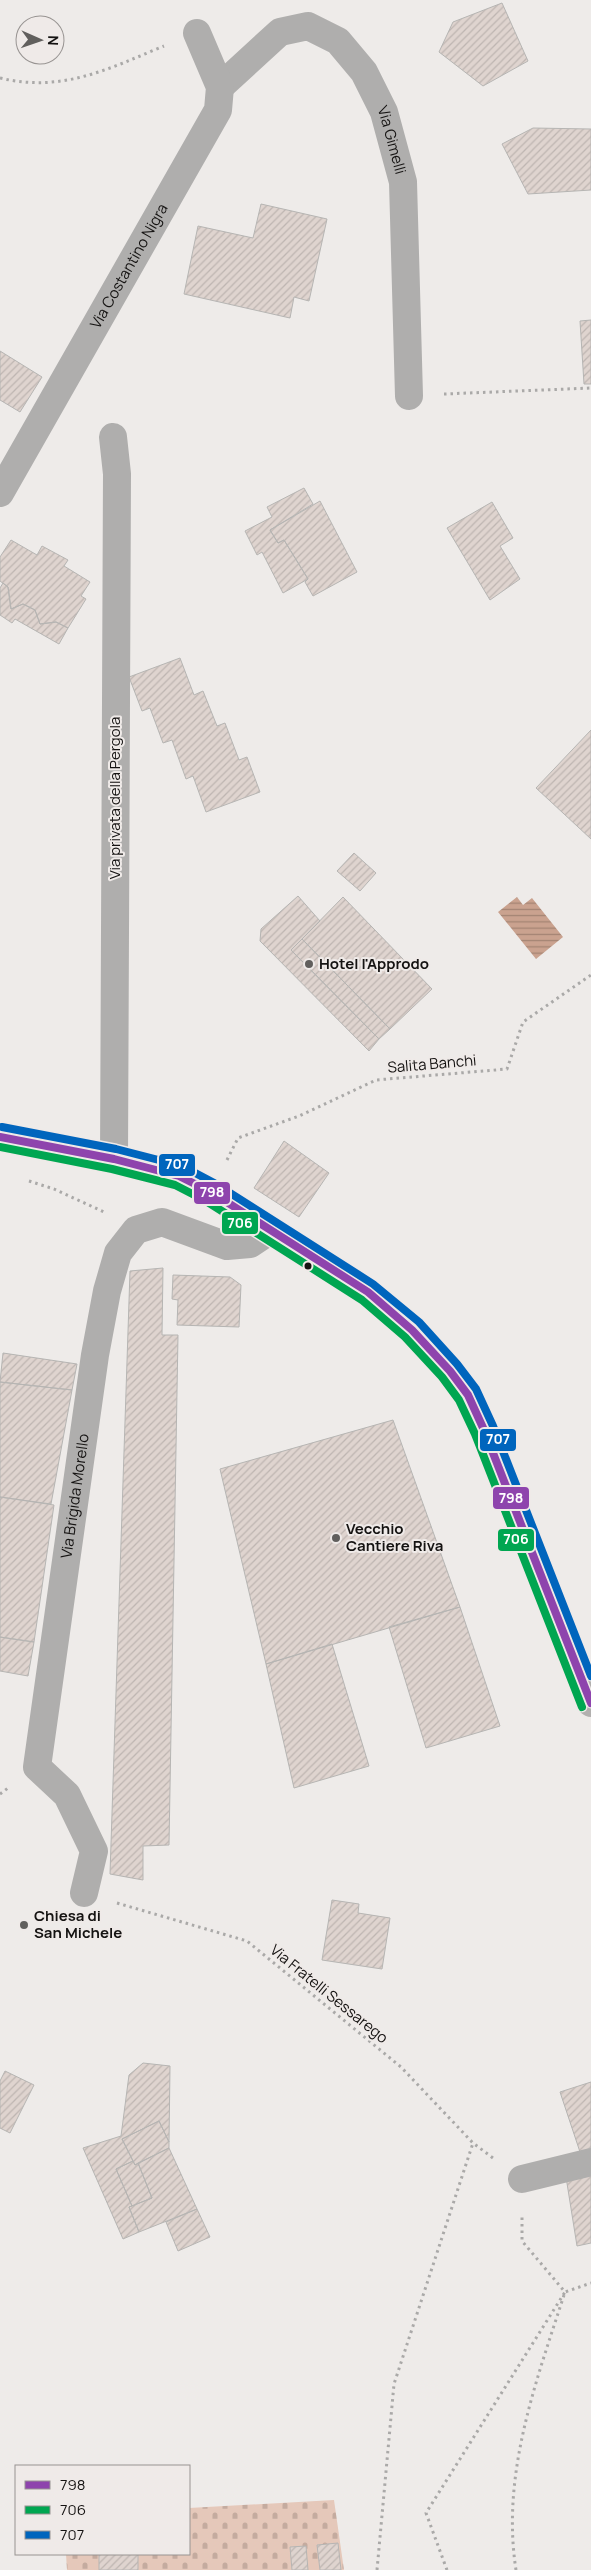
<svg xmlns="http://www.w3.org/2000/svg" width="591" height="2570" font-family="Manrope,sans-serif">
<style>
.cemetery{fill:url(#cemetery-stones)}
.water{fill:url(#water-rules)}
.building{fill:url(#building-hatch);stroke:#b6b5b3}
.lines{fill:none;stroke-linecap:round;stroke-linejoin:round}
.path{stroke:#aaa9a8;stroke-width:3;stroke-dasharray:2.5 4;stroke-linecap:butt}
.minor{stroke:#afaead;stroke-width:28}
.major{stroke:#b2b0af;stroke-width:28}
.bus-1-casing{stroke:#efeae8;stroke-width:11}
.bus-2-casing{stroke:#efeae8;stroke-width:11}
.bus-3-casing{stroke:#efeae8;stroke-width:11}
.bus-1{stroke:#8e44ad;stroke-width:8}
.bus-2{stroke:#00a651;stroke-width:8}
.bus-3{stroke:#0065bd;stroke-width:8}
.poi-dot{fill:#615f5d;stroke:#efeae8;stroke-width:2}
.bus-dot{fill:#151312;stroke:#efeae8;stroke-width:2}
.labels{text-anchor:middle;stroke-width:4;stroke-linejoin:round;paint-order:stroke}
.street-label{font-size:15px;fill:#151312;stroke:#efeae8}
.poi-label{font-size:15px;font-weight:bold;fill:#151312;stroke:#efeae8;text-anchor:start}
.line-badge{stroke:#efeae8;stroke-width:2}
.badge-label{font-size:14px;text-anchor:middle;font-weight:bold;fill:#fff}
</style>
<defs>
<pattern id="cemetery-stones" width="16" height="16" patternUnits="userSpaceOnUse" patternTransform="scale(1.25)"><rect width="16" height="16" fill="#e5c8ba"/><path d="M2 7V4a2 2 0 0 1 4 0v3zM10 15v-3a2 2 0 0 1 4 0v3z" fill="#c4ab9f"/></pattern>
<pattern id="water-rules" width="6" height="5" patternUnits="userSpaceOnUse" patternTransform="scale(1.25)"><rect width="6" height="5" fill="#caa28f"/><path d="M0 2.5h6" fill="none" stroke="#a38373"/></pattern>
<pattern id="building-hatch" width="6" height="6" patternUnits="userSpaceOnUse" patternTransform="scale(1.25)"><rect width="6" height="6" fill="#dfd4cf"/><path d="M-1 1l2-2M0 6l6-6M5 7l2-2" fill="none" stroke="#beb5b1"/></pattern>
</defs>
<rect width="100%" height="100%" fill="#eeebe9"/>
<path class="cemetery" d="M334,2500L344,2570H67L66,2554H189V2508Z"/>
<path class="water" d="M517,897L523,905L532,898L563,937L536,959L498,912Z"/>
<path class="building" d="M502,3L528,61L483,86L439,52L453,22Z
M533,128L591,129V190L528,194L502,144Z
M261,204L327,219L309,301L294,297L290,318L184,294L198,226L253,238Z
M591,320V384H584L580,321Z
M0,351L42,377L20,412L0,400Z
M304,488L313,504L270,530L278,543L284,540L308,579L283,593L262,552L257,555L245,531L272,517L267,507Z
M320,501L357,572L313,596L305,582L308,579L284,540L278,543L270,530Z
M492,502L513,538L500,546L520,579L490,600L447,528Z
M11,540L37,555L42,546L68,560L64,566L90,582L81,596L86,599L68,628L56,622L40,624L35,610L23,604L11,609L8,587L0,581V557Z
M3,583L8,587L11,609L23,604L35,610L40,624L56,622L68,628L59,644L15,619L12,623L0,615V588Z
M180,658L194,695L203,691L217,726L225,723L239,760L247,757L260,792L206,812L193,776L186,779L172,740L163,743L150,708L142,711L129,677Z
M591,730V839L536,788Z
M354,853L376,873L360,891L337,871Z
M298,896L320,921L291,950L379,1039L369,1051L260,941L261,929Z
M343,897L432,989L390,1029L302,939Z
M302,939L390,1029L379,1039L291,950Z
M284,1141L329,1173L299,1217L254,1188Z
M163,1268L162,1335H178L169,1845L143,1846V1880L110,1874L130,1271Z
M173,1275L230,1277L241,1285L239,1327L177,1325L178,1300L172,1299Z
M3,1353L77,1364L72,1390L0,1382Z
M0,1382L72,1390L51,1504L0,1497Z
M393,1420L460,1607L266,1664L220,1469Z
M0,1497L54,1505L34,1642L0,1637Z
M460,1607L500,1726L426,1748L389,1627Z
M0,1637L34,1642L28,1676L0,1671Z
M332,1644L369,1766L294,1788L266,1664Z
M332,1900L359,1904L358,1913L390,1918L382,1969L322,1960Z
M143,2063L170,2066L169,2142L159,2121L122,2139L133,2161L116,2169L132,2206L129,2207L139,2232L123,2239L83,2148L121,2136L129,2075Z
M5,2071L34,2085L10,2133L0,2128V2081Z
M591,2082V2152L581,2155L560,2092Z
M159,2121L169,2142V2148L135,2165L122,2139Z
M169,2148L197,2209L139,2232L129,2207L152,2198L138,2163Z
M133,2161L135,2165L138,2163L152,2198L132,2206L116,2169Z
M591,2173V2243L577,2246L566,2177Z
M197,2209L210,2237L178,2251L166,2222Z
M338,2543L341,2570H320L317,2545Z
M306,2546L308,2570H292L290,2547Z
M99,2554H138V2570H99Z"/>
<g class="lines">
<path class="path" d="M0,78C62,93 108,69 164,46
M444,394L591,388
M227,1160L238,1138L299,1116L376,1080L507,1069L523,1022L591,975
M29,1181L54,1189L104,1212
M0,1794L8,1788
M117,1903L247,1941L401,2067L473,2143L493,2158
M377,2570L394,2384L473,2143
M447,2570L426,2513L565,2292L522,2241V2215
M516,2570C501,2474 536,2382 565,2292L591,2283"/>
<g class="minor">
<path id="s1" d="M220,87L280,32L308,26L338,41L364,72L384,112L403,182L409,396"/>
<path d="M113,437L117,474L114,1159"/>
<path id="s2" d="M0,493L218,110L220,87L197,33"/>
<path id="s3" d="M84,1893L94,1851L67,1795L37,1767L95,1355L107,1291L118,1253L136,1230L162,1222L227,1246L250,1244L271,1230"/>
<path d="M522,2179L591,2162"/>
</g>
<path class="major" d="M0,1137L114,1159L179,1176L211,1192L368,1292L412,1330L450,1371L468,1395L484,1430L591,1703"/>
<g class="bus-1-casing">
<path id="bus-1" d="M0,1137L114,1159L179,1176L211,1192L368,1292L412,1330L450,1371L468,1395L484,1430L591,1703"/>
</g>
<g class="bus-2-casing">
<path id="bus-2" d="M0,1147L112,1169L175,1185L206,1201L362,1300L405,1337L442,1377L459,1400L475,1434L582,1707"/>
</g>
<g class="bus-3-casing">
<path id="bus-3" d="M2,1127L116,1149L182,1166L216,1184L373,1284L419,1322L457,1364L476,1389L493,1426L591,1676"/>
</g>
<use href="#bus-1" class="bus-1"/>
<use href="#bus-2" class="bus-2"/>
<use href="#bus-3" class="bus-3"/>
</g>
<g class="poi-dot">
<circle cx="309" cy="964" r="5"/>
<circle cx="336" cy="1538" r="5"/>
<circle cx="24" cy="1925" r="5"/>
</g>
<circle class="bus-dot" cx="308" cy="1266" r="4.5"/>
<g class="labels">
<g class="street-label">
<text dy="5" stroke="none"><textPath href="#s1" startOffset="258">Via Gimelli</textPath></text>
<text dy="5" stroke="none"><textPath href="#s2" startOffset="261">Via Costantino Nigra</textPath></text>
<text transform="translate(115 798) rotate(-90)" y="5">Via privata della Pergola</text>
<text transform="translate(432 1064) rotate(-5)" y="5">Salita Banchi</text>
<text dy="5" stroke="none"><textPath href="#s3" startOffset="420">Via Brigida Morello</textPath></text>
<text transform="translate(329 1994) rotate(39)" y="5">Via Fratelli Sessarego</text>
</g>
<g class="poi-label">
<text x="319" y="969">Hotel l'Approdo</text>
<text x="346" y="1534">Vecchio<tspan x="346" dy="17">Cantiere Riva</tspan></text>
<text x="34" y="1921">Chiesa di<tspan x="34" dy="17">San Michele</tspan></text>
</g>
</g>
<g class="line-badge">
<rect x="158" y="1153" width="38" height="24" rx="5" fill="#0065bd"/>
<rect x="193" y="1181" width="38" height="24" rx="5" fill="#8e44ad"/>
<rect x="221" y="1211" width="38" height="24" rx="5" fill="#00a651"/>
<rect x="479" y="1428" width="38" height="24" rx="5" fill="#0065bd"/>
<rect x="492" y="1486" width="38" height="24" rx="5" fill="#8e44ad"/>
<rect x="497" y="1528" width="38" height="24" rx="5" fill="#00a651"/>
</g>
<g class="badge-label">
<text x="177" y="1169">707</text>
<text x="212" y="1197">798</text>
<text x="240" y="1228">706</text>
<text x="498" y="1444">707</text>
<text x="511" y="1503">798</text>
<text x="516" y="1544">706</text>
</g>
<rect x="15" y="2465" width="175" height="90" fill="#efeae8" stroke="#989492"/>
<rect x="25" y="2481" width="25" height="8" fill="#8e44ad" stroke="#989492"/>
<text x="60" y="2490" font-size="15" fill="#151312">798</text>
<rect x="25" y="2506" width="25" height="8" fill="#00a651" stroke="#989492"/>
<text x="60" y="2515" font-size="15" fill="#151312">706</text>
<rect x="25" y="2531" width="25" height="8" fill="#0065bd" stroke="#989492"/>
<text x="60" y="2540" font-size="15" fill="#151312">707</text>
<g transform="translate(40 40) rotate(92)"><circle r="24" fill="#efeae8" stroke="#989492"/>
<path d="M0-4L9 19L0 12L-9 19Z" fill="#615f5d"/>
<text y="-8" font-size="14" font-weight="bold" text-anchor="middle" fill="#151312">N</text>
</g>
</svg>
